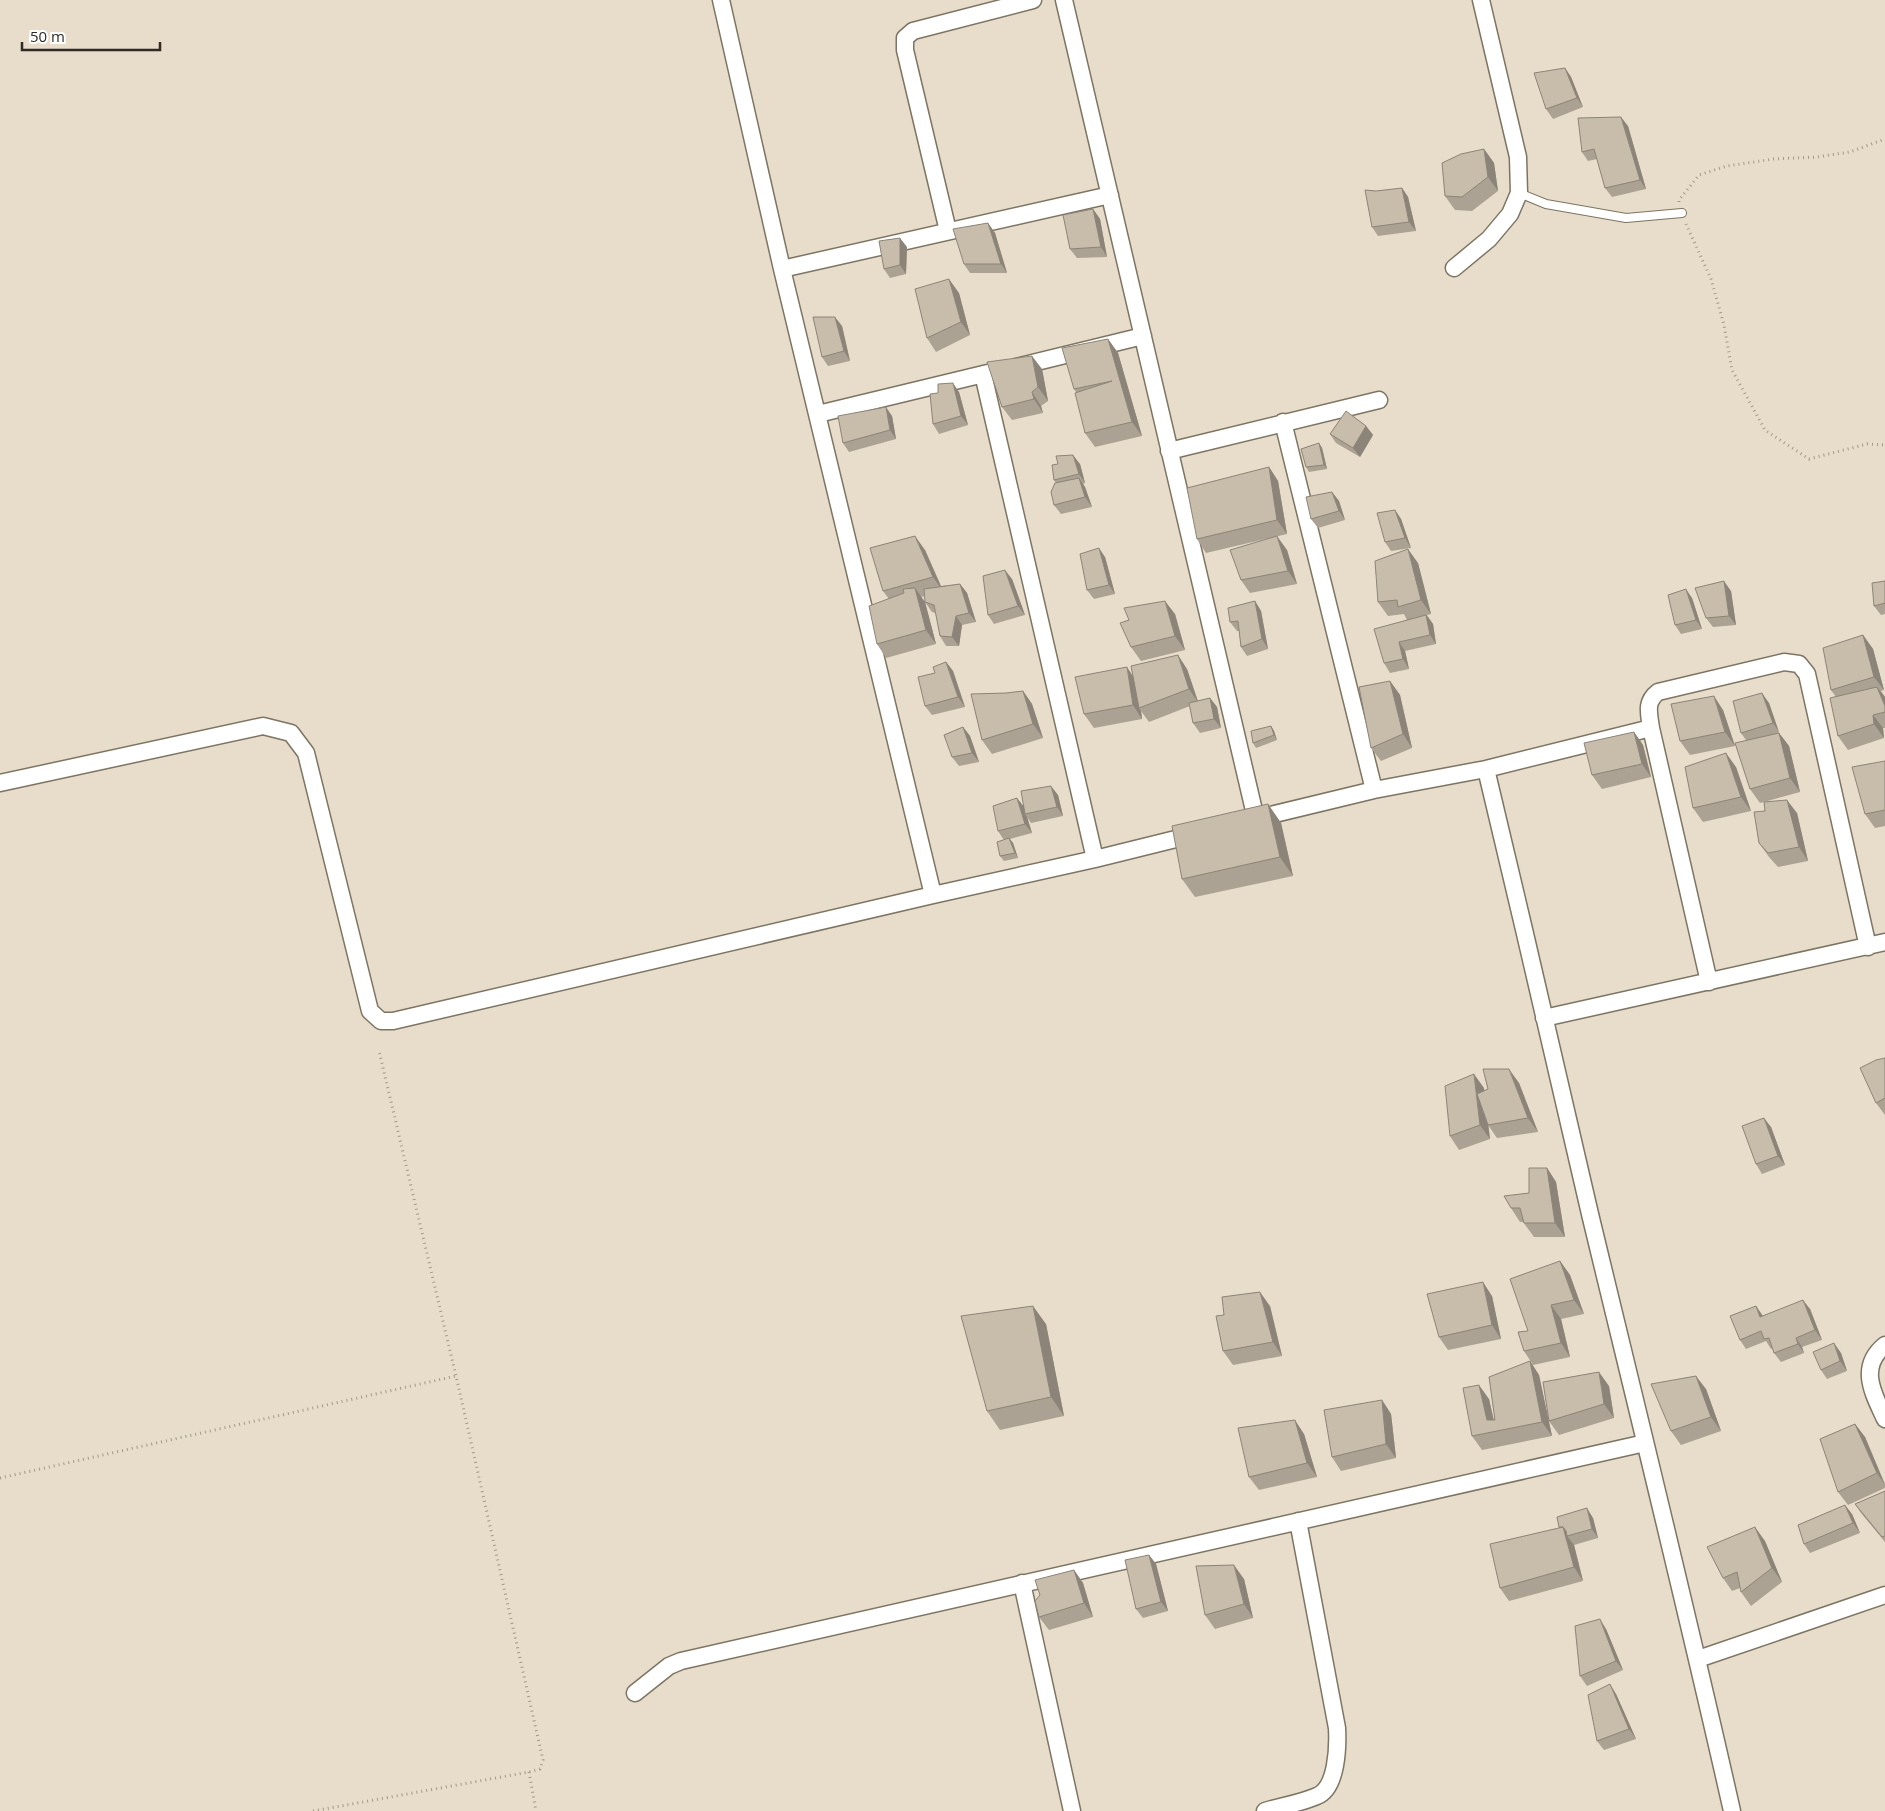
<svg xmlns="http://www.w3.org/2000/svg" width="1885" height="1811" font-family="'Open Sans',sans-serif">
<style>
.lines{fill:none;stroke-linecap:round;stroke-linejoin:round}
.service-casing{stroke:#7d7463;stroke-width:10}
.minor-casing{stroke:#7d7463;stroke-width:19}
.path{stroke:#a1998b;stroke-width:3;stroke-dasharray:1 4;stroke-linecap:butt}
.service{stroke:#fff;stroke-width:8}
.minor{stroke:#fff;stroke-width:16}
.wall{fill:#aca293}
.shaded-wall{fill:#8c8478}
.building{fill:#c8bcab;stroke:#8c8478}
</style>
<rect width="100%" height="100%" fill="#e7ddca"/>
<g class="lines">
<g class="service-casing">
<path id="service" d="M1519,193L1546,204L1626,218L1682,213"/>
</g>
<g class="minor-casing">
<path id="minor" d="M721,0L782,269L933,895
M1064,0L1256,819
M948,231L905,50V38L913,31L1033,0
M1454,268L1489,239L1510,214L1519,193L1518,157L1481,0
M782,269L1110,195
M1016,367L1143,336
M983,374L1095,859
M818,414L992,372
M1283,422L1374,790
M1169,451L1379,400
M1486,769C1522,917 1555,1066 1590,1214C1638,1413 1687,1611 1732,1811
M0,783L263,726L291,733L306,753L370,1011L381,1021H393L933,895L1095,859L1196,834
M1254,819L1374,790L1486,769L1651,728
M1709,982L1651,728C1649,713 1645,702 1658,692L1784,662L1799,664L1807,674L1868,947
M1544,1018L1885,942
M1885,1345C1858,1367 1873,1393 1885,1419
M1022,1583L1072,1811
M1698,1659L1885,1595
M635,1693L669,1666L681,1661L1645,1443
M1265,1811C1282,1806 1301,1803 1317,1796C1337,1788 1338,1747 1337,1728L1298,1521"/>
</g>
<path class="path" d="M1679,202V200L1699,175L1727,166L1774,159L1817,157L1850,152L1885,139
M1686,224L1711,279L1724,325L1732,370L1765,430L1809,459L1867,444L1885,445
M0,1478L456,1376
M529,1772L536,1811
M313,1811L529,1772L540,1769L543,1760L456,1376L379,1051"/>
<use href="#service" class="service"/>
<use href="#minor" class="minor"/>
</g>
<path class="wall" d="M1565,68L1571,77L1583,107L1553,119L1546,109Z
M1628,126L1646,189L1612,197L1605,188L1597,159L1588,161L1582,152Z
M1484,149L1494,163L1498,191L1472,211L1455,210L1445,196Z
M1402,188L1408,197L1416,231L1378,236L1372,227Z
M1093,209L1100,219L1107,257L1077,258L1070,249Z
M988,223L995,233L1007,273H970L964,264Z
M907,247L906,274L890,278L884,269Z
M959,293L970,335L936,352L927,338Z
M842,326L850,361L828,366L822,357Z
M1108,339L1118,353L1142,436L1095,447L1085,433L1076,392L1074,389Z
M1042,369L1048,401L1041,406L1043,413L1012,420L1002,407Z
M959,392L968,425L939,434L933,424Z
M892,416L896,439L849,452L843,443Z
M1366,426L1373,435L1360,457L1336,443L1330,434Z
M1319,443L1322,448L1327,469L1309,472L1306,467Z
M1080,464L1085,483L1083,484L1085,487L1092,507L1061,514L1054,505L1056,483L1054,480Z
M1269,467L1278,481L1287,534L1206,553L1197,539Z
M1332,492L1339,501L1345,520L1318,528L1311,519Z
M1395,510L1401,519L1411,548L1391,551L1385,542Z
M925,550L941,586L960,584L967,593L976,622L962,625L959,646H946L940,636L936,613L932,612L925,602V596L921,597L925,602L936,644L886,658L877,644L889,599L883,591Z
M1287,550L1297,584L1250,593L1241,580Z
M1105,557L1115,594L1094,599L1087,590Z
M1418,563L1431,614L1427,615L1433,624L1436,644L1405,651L1409,669L1390,673L1384,663L1407,620L1404,614L1388,616L1378,602Z
M1012,579L1025,615L994,624L988,615Z
M1885,581V614L1881,615L1874,606Z
M1731,591L1736,625L1713,627L1706,618Z
M1692,598L1702,629L1681,634L1675,625Z
M1255,601L1261,611L1268,649L1247,656L1241,647L1239,631H1237L1230,622Z
M1175,614L1185,650L1141,661L1131,647L1129,620Z
M1863,635L1873,649L1884,690L1881,691L1885,697V728H1883L1884,738L1848,750L1838,736L1836,697L1831,690Z
M946,662L953,671L965,707L932,715L925,706L935,673Z
M1187,669L1198,701L1210,698L1217,707L1221,728L1200,733L1193,723L1190,706L1149,722L1141,711L1142,719L1094,728L1084,714L1133,677Z
M1390,681L1400,695L1412,748L1381,761L1371,748Z
M1023,691L1032,704L1043,738L992,754L982,740L1006,693Z
M1769,703L1779,733L1789,746L1800,792L1764,802L1797,813L1808,861L1778,867L1769,857L1759,843L1765,811L1764,802L1760,803L1750,789L1746,740L1741,733Z
M1723,710L1735,746L1690,755L1680,741Z
M1271,726L1274,731L1277,740L1256,748L1253,743Z
M963,727L970,736L979,762L959,766L952,757Z
M1634,732L1643,745L1651,777L1602,789L1592,775Z
M1885,761V826L1875,828L1865,814Z
M1736,767L1751,811L1703,822L1693,808Z
M1058,795L1063,816L1031,823L1027,817L1032,833L1010,839L1013,843L1018,858L1004,861L1000,856L1004,840L998,831L1017,798L1023,806Z
M1268,804L1281,823L1293,876L1195,897L1182,879Z
M1885,1058V1115L1876,1103Z
M1519,1083L1538,1132L1497,1138L1488,1125L1490,1139L1459,1150L1450,1136L1484,1088V1091L1488,1089Z
M1771,1127L1785,1165L1762,1174L1756,1164Z
M1547,1168L1556,1182L1565,1237H1534L1523,1222H1520L1511,1208L1529,1193Z
M1560,1261L1570,1275L1584,1314L1561,1319L1570,1357L1533,1365L1524,1351L1528,1331Z
M1492,1296L1501,1339L1448,1350L1439,1337Z
M1270,1306L1282,1356L1233,1365L1223,1351Z
M1756,1306L1763,1316L1810,1309L1822,1340L1802,1347L1804,1353L1781,1362L1774,1353L1773,1348L1771,1349L1766,1341L1746,1349L1740,1340Z
M1046,1324L1064,1416L1000,1430L987,1411Z
M1841,1353L1847,1371L1827,1379L1821,1370Z
M1530,1361L1539,1375L1552,1436L1482,1450L1472,1436L1489,1399L1494,1420H1495Z
M1609,1386L1614,1418L1559,1435L1549,1421Z
M1706,1389L1721,1431L1681,1445L1671,1431Z
M1382,1400L1391,1414L1396,1458L1341,1471L1332,1457Z
M1855,1424L1865,1437L1885,1484V1488L1848,1505L1838,1492Z
M1304,1434L1317,1477L1259,1490L1249,1477Z
M1885,1491V1542L1861,1513L1855,1504Z
M1852,1514L1860,1533L1810,1553L1804,1544Z
M1593,1518L1598,1538L1574,1545L1583,1581L1509,1601L1500,1588L1559,1527Z
M1765,1541L1782,1582L1751,1606L1741,1592L1740,1588L1732,1591L1723,1578Z
M1149,1555L1156,1564L1168,1611L1143,1618L1136,1609Z
M1074,1570L1083,1583L1093,1617L1049,1630L1039,1617Z
M1244,1579L1253,1618L1215,1629L1205,1615Z
M1606,1629L1623,1670L1587,1686L1580,1676Z
M1616,1694L1636,1739L1604,1750L1597,1741Z"/>
<path class="shaded-wall" d="M1565,68L1571,77L1583,107L1577,98Z
M1621,117L1628,126L1646,189L1640,180Z
M1484,149L1494,163L1498,191L1488,177Z
M1402,188L1408,197L1416,231L1409,222Z
M1093,209L1100,219L1107,257L1101,247Z
M988,223L995,233L1007,273L1001,264Z
M900,238L907,247L906,274L900,265Z
M949,279L959,293L970,335L961,322Z
M835,317L842,326L850,361L844,351Z
M1108,339L1118,353L1142,436L1132,422Z
M1032,356L1042,369L1048,401L1038,387Z
M953,383L959,392L968,425L961,416Z
M1032,392L1041,406L1043,413L1034,399Z
M886,407L892,416L896,439L890,430Z
M1366,426L1373,435L1360,457L1353,448Z
M1319,443L1322,448L1327,469L1324,465Z
M1073,455L1080,464L1085,483L1079,474Z
M1269,467L1278,481L1287,534L1277,520Z
M1079,478L1085,487L1092,507L1085,497Z
M1332,492L1339,501L1345,520L1339,511Z
M1395,510L1401,519L1411,548L1405,538Z
M915,536L925,550L943,591L933,577Z
M1277,536L1287,550L1297,584L1288,571Z
M1099,548L1105,557L1115,594L1109,585Z
M1408,549L1418,563L1431,614L1421,600Z
M1005,570L1012,579L1025,615L1018,606Z
M1724,581L1731,591L1736,625L1729,616Z
M960,584L967,593L976,622L969,613Z
M915,588L925,602L936,644L926,630Z
M1686,589L1692,598L1702,629L1696,620Z
M1165,601L1175,614L1185,650L1175,636Z
M1255,601L1261,611L1268,649L1262,639Z
M1426,615L1433,624L1436,644L1430,635Z
M956,616L962,625L959,646L952,637Z
M1863,635L1873,649L1884,690L1874,677Z
M1399,642L1405,651L1409,669L1403,659Z
M1178,655L1187,669L1198,702L1189,689Z
M946,662L953,671L965,707L958,697Z
M1127,667L1136,681L1139,708L1141,711L1142,719L1133,705Z
M1390,681L1400,695L1412,748L1403,734Z
M1877,687L1885,697V706Z
M1023,691L1032,704L1043,738L1033,724Z
M1762,693L1769,703L1779,732L1773,723Z
M1714,696L1723,710L1735,746L1725,732Z
M1210,698L1217,707L1221,728L1214,719Z
M1873,715L1883,728L1884,738L1874,724Z
M1271,726L1274,731L1277,740L1274,735Z
M963,727L970,736L979,762L972,753Z
M1634,732L1643,745L1651,777L1642,764Z
M1779,733L1789,746L1800,792L1790,778Z
M1726,753L1736,767L1751,811L1741,797Z
M1051,786L1058,795L1063,816L1057,807Z
M1017,798L1024,807L1025,814L1027,817L1032,833L1025,824Z
M1787,800L1797,813L1808,861L1799,847Z
M1268,804L1281,823L1293,876L1280,857Z
M1009,838L1013,843L1018,858L1015,853Z
M1509,1069L1519,1083L1538,1132L1528,1118Z
M1474,1074L1484,1088L1490,1139L1480,1125Z
M1764,1118L1771,1127L1785,1165L1778,1156Z
M1547,1168L1556,1182L1565,1237L1555,1223Z
M1560,1261L1570,1275L1584,1314L1574,1300Z
M1483,1282L1492,1296L1501,1339L1492,1325Z
M1260,1292L1270,1306L1282,1356L1273,1342Z
M1803,1300L1810,1309L1822,1340L1815,1330Z
M1551,1305L1561,1319L1570,1357L1561,1343Z
M1033,1306L1046,1324L1064,1416L1051,1397Z
M1756,1306L1762,1315L1766,1326L1760,1317Z
M1796,1338L1802,1347L1804,1353L1798,1344Z
M1834,1343L1841,1353L1847,1371L1840,1361Z
M1530,1361L1539,1375L1552,1436L1542,1422Z
M1599,1372L1609,1386L1614,1418L1604,1404Z
M1696,1376L1706,1389L1721,1431L1711,1417Z
M1479,1385L1489,1399L1496,1431L1487,1420Z
M1382,1400L1391,1414L1396,1458L1386,1444Z
M1295,1420L1304,1434L1317,1477L1307,1463Z
M1855,1424L1865,1437L1885,1485L1877,1473Z
M1845,1505L1852,1514L1860,1533L1853,1523Z
M1587,1508L1593,1518L1598,1538L1592,1529Z
M1563,1527L1569,1535L1567,1536L1574,1545L1583,1581L1574,1567Z
M1755,1527L1765,1541L1782,1582L1772,1568Z
M1149,1555L1156,1564L1168,1611L1161,1602Z
M1234,1565L1244,1579L1253,1618L1244,1604Z
M1074,1570L1083,1583L1093,1617L1084,1603Z
M1600,1619L1606,1629L1623,1670L1616,1661Z
M1610,1684L1616,1694L1636,1739L1629,1729Z"/>
<path class="building" d="M1565,68L1577,98L1546,109L1534,73Z
M1621,117L1640,180L1605,188L1594,149L1582,152L1578,118Z
M1484,149L1488,177L1462,197L1445,196L1442,163L1461,154Z
M1402,188L1409,222L1372,227L1365,190L1376,191Z
M1093,209L1101,247L1070,249L1063,215Z
M988,223L1001,264H964L953,229Z
M900,238V265L884,269L879,241Z
M949,279L961,322L927,338L915,289Z
M813,317H835L844,351L822,357Z
M1108,339L1132,422L1085,433L1075,393L1112,381L1074,389L1062,348Z
M1032,356L1038,387L1032,392L1034,399L1002,407L987,362Z
M953,383L961,416L933,424L930,394L938,393V384Z
M886,407L890,430L843,443L838,416Z
M1346,411L1366,426L1353,448L1330,434Z
M1319,443L1324,465L1306,467L1301,449Z
M1073,455L1079,474L1054,480L1052,465L1058,464L1056,456Z
M1269,467L1277,520L1197,539L1187,488Z
M1079,478L1085,497L1054,505L1051,492L1055,483Z
M1332,492L1339,511L1311,519L1306,497Z
M1395,510L1405,538L1385,542L1377,513Z
M915,536L933,577L883,591L870,548Z
M1277,536L1288,571L1241,580L1230,550Z
M1099,548L1109,585L1087,590L1080,554Z
M1408,549L1421,600L1398,607L1397,600L1378,602L1375,561Z
M1005,570L1018,606L988,615L983,576Z
M1724,581L1729,616L1706,618L1695,588Z
M1885,581V603L1874,606L1872,583Z
M960,584L969,613L956,616L952,637L940,636L934,605L925,602L924,589Z
M915,588L926,630L877,644L869,606L904,593L903,589Z
M1686,589L1696,620L1675,625L1668,595Z
M1165,601L1175,636L1131,647L1120,623L1129,620L1124,608Z
M1255,601L1262,639L1241,647L1238,621L1230,622L1228,608Z
M1426,615L1430,635L1399,642L1403,659L1384,663L1374,629Z
M1863,635L1874,677L1831,690L1823,648Z
M1178,655L1189,689L1139,708L1131,666Z
M946,662L958,697L925,706L918,677L935,673L933,667Z
M1127,667L1133,705L1084,714L1075,677Z
M1390,681L1403,734L1371,748L1359,687Z
M1877,687L1885,706V712L1873,715L1874,724L1838,736L1830,698Z
M1023,691L1033,724L982,740L971,694L1006,693Z
M1762,693L1773,723L1741,733L1733,701Z
M1714,696L1725,732L1680,741L1671,704Z
M1210,698L1214,719L1193,723L1189,703Z
M1271,726L1274,735L1253,743L1251,731Z
M963,727L972,753L952,757L944,735Z
M1634,732L1642,764L1592,775L1584,743Z
M1779,733L1790,778L1750,789L1735,743Z
M1726,753L1741,797L1693,808L1685,767Z
M1885,761V810L1865,814L1852,767Z
M1051,786L1057,807L1025,814L1021,791Z
M1017,798L1025,824L998,831L993,806Z
M1787,800L1799,847L1768,853L1759,843L1754,812L1765,811L1764,802Z
M1268,804L1280,857L1182,879L1172,826Z
M1009,838L1015,853L1000,856L997,842Z
M1885,1058V1098L1876,1103L1860,1068L1876,1060Z
M1483,1069H1509L1528,1118L1488,1125L1477,1094L1488,1089Z
M1474,1074L1480,1125L1450,1136L1445,1086Z
M1764,1118L1778,1156L1756,1164L1742,1126Z
M1529,1168H1547L1555,1223H1524L1520,1208H1511L1504,1196L1529,1193Z
M1560,1261L1574,1300L1551,1305L1561,1343L1524,1351L1518,1332L1528,1331L1510,1279Z
M1483,1282L1492,1325L1439,1337L1427,1294Z
M1260,1292L1273,1342L1223,1351L1216,1316L1224,1315L1222,1297Z
M1803,1300L1815,1330L1796,1338L1798,1344L1774,1353L1769,1338L1764,1339L1761,1331L1740,1340L1730,1316L1756,1306L1760,1317Z
M1033,1306L1051,1397L987,1411L961,1316Z
M1834,1343L1840,1361L1821,1370L1813,1352Z
M1530,1361L1542,1422L1472,1436L1463,1388L1479,1385L1487,1420H1495L1489,1377Z
M1599,1372L1604,1404L1549,1421L1543,1382Z
M1696,1376L1711,1417L1671,1431L1651,1384Z
M1382,1400L1386,1444L1332,1457L1324,1410Z
M1295,1420L1307,1463L1249,1477L1238,1428Z
M1855,1424L1877,1473L1838,1492L1820,1439Z
M1885,1491V1536L1882,1537L1855,1504Z
M1845,1505L1853,1523L1804,1544L1798,1525Z
M1587,1508L1592,1529L1567,1536L1566,1531L1563,1527H1559L1557,1517Z
M1563,1527L1574,1567L1500,1588L1490,1544Z
M1755,1527L1772,1568L1741,1592L1737,1572L1723,1578L1707,1547Z
M1149,1555L1161,1602L1136,1609L1125,1560Z
M1234,1565L1244,1604L1205,1615L1196,1566Z
M1074,1570L1084,1603L1039,1617L1035,1601L1040,1595L1035,1580Z
M1600,1619L1616,1661L1580,1676L1575,1626Z
M1610,1684L1629,1729L1597,1741L1588,1695Z"/>
<path d="M22 42v8h138v-8" fill="none" stroke="#2f2b24" stroke-width="2.5"/>
<text x="30" y="42" font-size="15" fill="#2f2b24" stroke="#ffffff" stroke-width="4" paint-order="stroke">50 m</text>
</svg>
